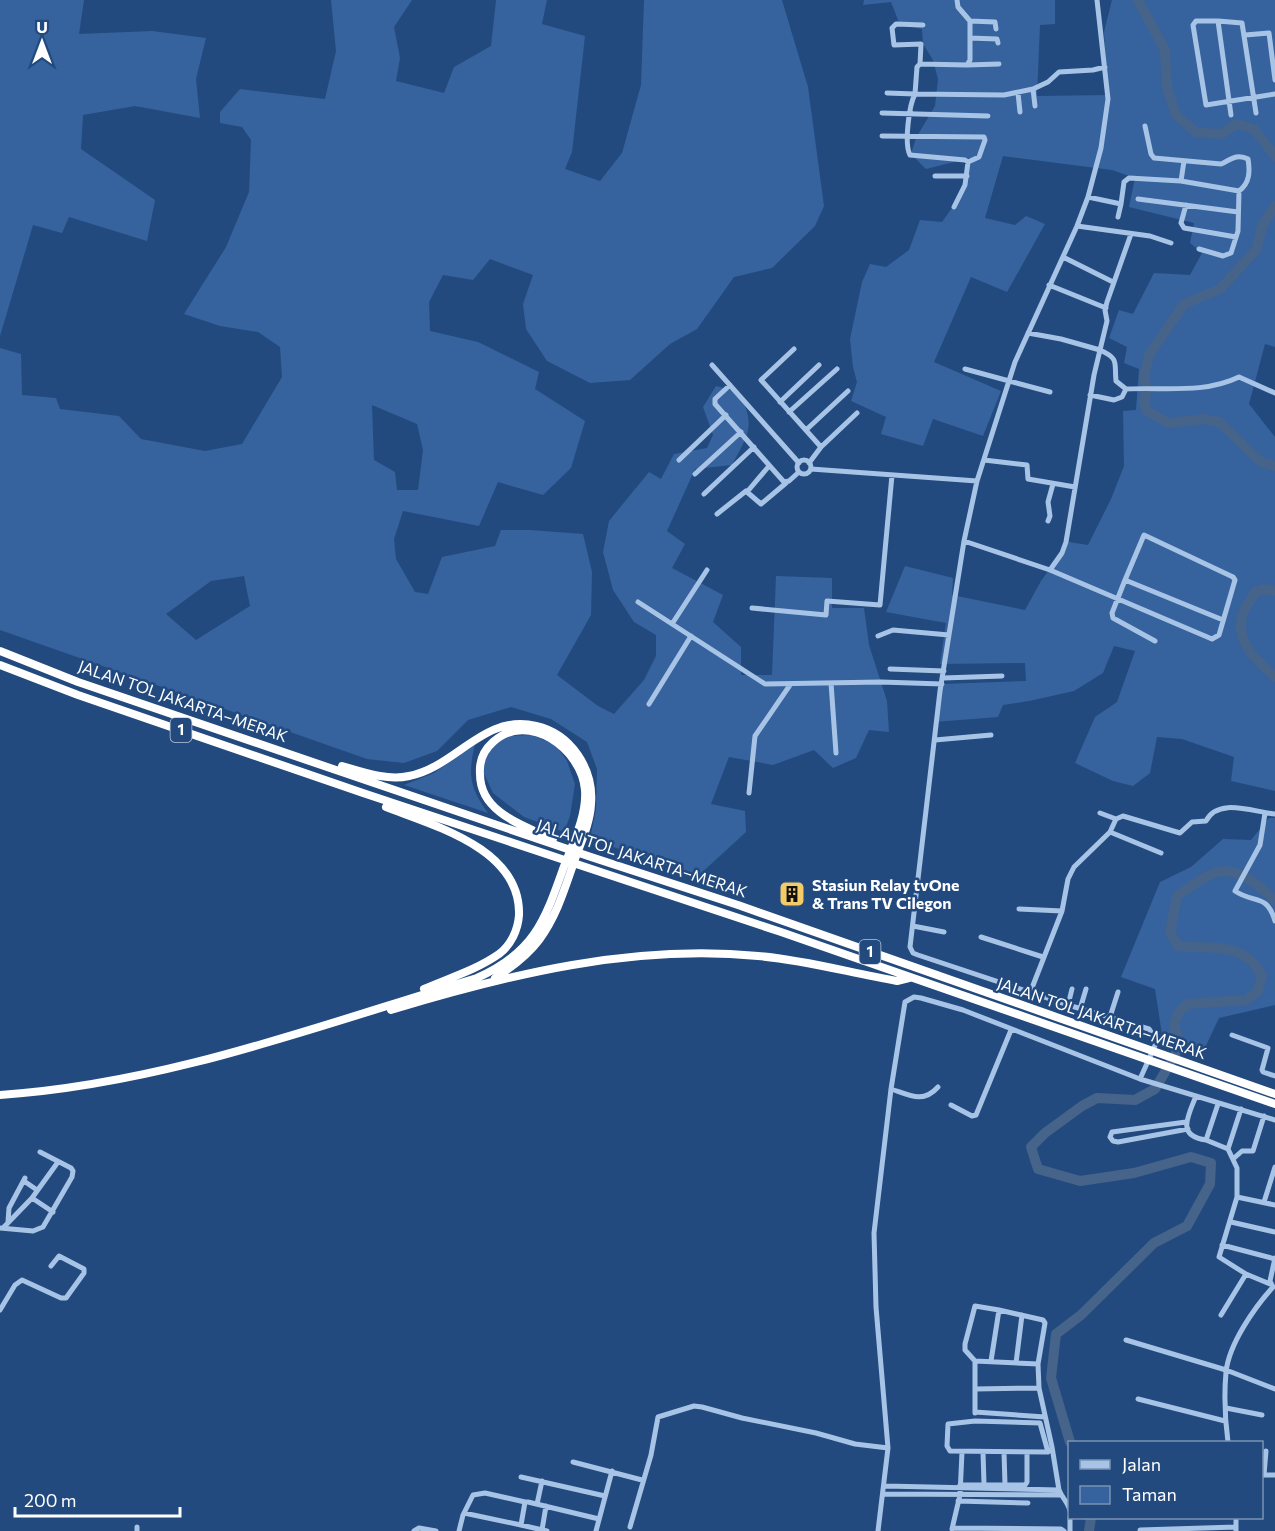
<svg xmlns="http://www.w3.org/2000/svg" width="1275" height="1531" font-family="Commissioner,sans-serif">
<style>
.green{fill:#36639d;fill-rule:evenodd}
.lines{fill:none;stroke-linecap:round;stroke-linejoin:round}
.river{stroke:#46638a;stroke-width:10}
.minor{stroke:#a7c4e7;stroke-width:5}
.highway{stroke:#fff;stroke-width:8}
.labels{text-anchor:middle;stroke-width:5;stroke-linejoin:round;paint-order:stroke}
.shield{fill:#224a7f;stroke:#bdc9d9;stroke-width:1.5}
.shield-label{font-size:15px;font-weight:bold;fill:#fff}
.street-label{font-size:16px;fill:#fff;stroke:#224a7f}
.poi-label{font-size:16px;font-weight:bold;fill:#fff;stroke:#224a7f;text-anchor:start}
</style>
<rect width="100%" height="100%" fill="#224a7f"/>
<path class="green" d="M0,0H84L79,34L152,31L206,38L196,79L200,118L135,106L83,115L81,149L155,200L147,241L69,217L62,233L33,225L0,336Z
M331,0H412L394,27L400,58L396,81L444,93L454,67L491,46L496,0H547L542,24L585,36L572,152L565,169L600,181L622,153L641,85L644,0H782L808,87L824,206L815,226L772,268L734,277L697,329L670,344L630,380L590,383L547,361L526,329L523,304L533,275L490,259L473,280L443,275L429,302L430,331L478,342L539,372L535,389L585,421L571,468L543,495L498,482L479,526L403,511L394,539L396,559L415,592L428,594L442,557L495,546L501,530H530L583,534L592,572L591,615L557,675L598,706L614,714L644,680L656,656V635L634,622L613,590L603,552L609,521L649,472L661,479L674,454L707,448L713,435L703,407L716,386L738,392C757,425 748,434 732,465L695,469L667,531L685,544L672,568L723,595L713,622L741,647V675H772L776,576L832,578V608H864L869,645L887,701L889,732L869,730L856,758L833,768L814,750L773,765L729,757L711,804L745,811L746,832L698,876L590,839L596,809L597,769L587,742L551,719L511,707L468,720L437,751L404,763L367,759L0,630V348L21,354L22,395L56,398L60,409L119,416L141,439L205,451L242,444L282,377L280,347L258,332L220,326L184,314L226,247L249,192L251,140L242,127L220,123V112L240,89L325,99L336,51ZM372,405L417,424L423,450L418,490H397L395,472L374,460ZM244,576L250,606L196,640L166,614L211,581Z
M864,0H1055V24L1040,25L1037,96L1108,95L1104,32L1112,0H1275V347L1265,344L1249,404L1275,437V791L1231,781L1234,757L1182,739L1157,737L1150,773L1133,786L1113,781L1075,763L1095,717L1117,702L1135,651L1114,646L1103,673L1074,691L1029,701L1003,705L998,717L934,722L942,684L1026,681L1025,663L940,664L946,623L886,612L905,566L953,578L952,595L1025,610L1041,581L1069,542L1088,545L1111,499L1124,466L1123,411L1136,410L1139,369L1124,363L1127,347L1109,338L1119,310L1133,314L1154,273L1190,275L1202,253L1190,243L1194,223L1129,207L1135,178L1112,170L1003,156L985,218L1015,225L1026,216L1045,224L1007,292L971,277L934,362L1001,391L983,436L933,419L923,446L881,434L886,417L851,401L857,382L853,367L850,339L862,282L870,264L886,267L909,250L920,220L942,222L959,198L970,158L926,169L911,154L916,138L935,106L938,79L933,60L923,44L922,29L900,25L891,2L863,5Z
M532,735L556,745L567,761L575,784L570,816L564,832L524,817L493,793L482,769L491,746L507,736Z
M475,744C468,774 469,787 488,813L404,785L434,773Z
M1269,818H1275V1005L1219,1018L1202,1054L1163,1041L1155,989L1121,977L1160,882L1191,867L1223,839L1251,840Z"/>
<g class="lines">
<path class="river" d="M1138,0L1165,50L1167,87L1176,115L1196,132L1207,133L1222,134L1236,124L1254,129L1275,156
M1275,206L1263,224L1256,250L1220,289L1184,304L1149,355L1144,377L1147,390L1144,402L1147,411L1168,423L1203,419L1219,422L1261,462L1275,466
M1275,591L1264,589L1255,592C1252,599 1246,606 1243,613C1234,641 1256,660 1275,677
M1070,1442L1051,1378L1056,1334L1081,1315L1154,1243L1187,1226L1210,1184L1211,1163L1191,1157L1134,1173L1080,1181L1038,1169L1031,1147L1045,1133L1082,1106L1097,1098L1135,1100L1155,1089L1175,1055L1179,1041L1174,1026L1178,1013L1187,1004L1246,1000L1258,991L1262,975C1241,940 1214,950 1178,946L1170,932L1177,896C1189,888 1201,878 1214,873C1237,865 1260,886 1275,901
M1089,1531L1091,1518"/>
<path class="minor" d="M1097,0L1108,99L1101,148L1088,197L1077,226L1015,362L977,481L964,541L940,691L910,947L913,953L918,955L1068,1005L1149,1029L1157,1041L1140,1079
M970,21L995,22L996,29
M1218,21H1196L1193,25L1206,105L1275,94
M1245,35L1269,33L1275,80
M970,38L997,39L998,43
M920,64L921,44L894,45L892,28L896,24L923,25
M967,65L999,64
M1033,89L1035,106
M887,93L915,94L917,67L920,64L967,65L970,60V21L958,7L957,0
M1018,93L1020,112
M882,113L988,116
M1231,115L1218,21L1242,23L1256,113
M1145,126L1151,154L1154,158L1221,164C1230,160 1237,153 1248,159C1250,171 1250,183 1239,191L1238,231L1231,253L1223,256L1199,249
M882,136L984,137L985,140L979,157L968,162
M935,176H967
M1181,181L1184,161
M1088,197L1121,204L1124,182L1129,178L1181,181L1239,191
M1138,199L1238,212
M1186,205L1181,223L1184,228L1236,237
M954,207L965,185L968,162L965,160L910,155C904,144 909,105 915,94L1004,95L1033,89L1048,82L1059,72L1093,70L1105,67
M1118,217L1121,204
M1077,226L1150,236L1171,243
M1063,257L1113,282
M1049,285L1106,308
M1028,333L1061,339L1100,350L1094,375L1066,542L1062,553L1050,570
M794,349L761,380L821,447L809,463
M712,365L799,463
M965,369L1050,392
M730,385L715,399V404L784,482L789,481L799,472
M1126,389L1116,381C1114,363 1120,359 1100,350L1107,321L1105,310L1107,302L1131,234
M1090,395L1114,400L1122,397L1126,389C1164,387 1204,394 1239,377L1275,393
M780,402L819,365
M789,412L837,369
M806,430L848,391
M821,447L857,413
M679,460L726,415
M984,460L1027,465L1028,479L1075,487
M797 467a7 7 0 1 1 14 0a7 7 0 1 1-14 0Z
M769,466L747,492L761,504L786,483
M811,469L977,481
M695,474L741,432
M704,494L754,447
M717,514L746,491
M1048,521L1050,516L1048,502L1053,484
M964,541L1050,570L1212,639L1219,635L1235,580L1233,577L1144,535L1125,580
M638,602L765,684L881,682L942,684
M752,608L826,615L827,601L880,605L892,475
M672,624L707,570
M878,636L893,630L949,635
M1155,641L1113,618L1112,613L1125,580L1223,620
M890,669L944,671
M943,678L1002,676
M831,683L836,753
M649,704L691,636
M935,740L991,735
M749,793L755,736L790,685
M1100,813L1116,819L1110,832
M1265,813L1260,845L1235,891C1254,904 1267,893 1275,921
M1116,819L1123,816L1180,833L1192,822L1206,821C1218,797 1253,812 1275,814
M1019,909L1062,911
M913,926L944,932
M981,937L1043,957
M1030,993L1062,911L1068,879L1074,867L1110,832L1161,853
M1068,1005L1072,989
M1080,1009L1086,989
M1110,1017L1118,992
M1232,1035L1268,1048L1262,1070L1263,1072L1275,1076
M891,1089C909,1095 923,1104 938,1087
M1196,1096C1188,1116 1176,1136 1206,1140
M1218,1104L1206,1140L1228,1149
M951,1105L972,1116L976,1115L1011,1030
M1241,1109L1228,1149L1237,1168V1197L1219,1257L1246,1274
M1186,1122L1112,1132L1110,1137L1113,1141L1118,1142L1188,1129
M1233,1159L1242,1151H1253L1264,1116
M24,1181L37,1190
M1237,1197L1275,1205
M32,1198L53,1212
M1264,1202L1275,1167
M8,1222L9,1208L25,1178
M1231,1222L1275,1232
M0,1228L33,1231L43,1227L72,1177L73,1171L71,1168L40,1152
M3,1228L32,1198L58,1162
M1222,1245L1275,1259
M0,1310L15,1285L22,1280L61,1298H66L84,1273V1269L59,1256L51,1266
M1221,1315L1246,1274L1270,1284
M1126,1340L1226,1370L1275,1389
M975,1361V1413
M991,1361L999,1310
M1016,1363L1022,1315
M1038,1364L975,1361L965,1350V1344L975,1306L999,1310L1043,1320L1045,1323L1038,1364L1039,1388L1052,1447L1059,1490C1062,1498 1068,1502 1070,1511
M975,1389L1039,1388
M1138,1399L1225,1421
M1226,1408L1262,1415
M975,1412L1045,1417
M975,1421L1040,1423L1048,1452L950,1451L947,1446L948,1424Z
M1228,1442C1225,1420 1224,1395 1226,1372C1229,1344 1254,1308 1273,1287L1270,1281L1275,1258
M983,1452L984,1484
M1004,1452L1005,1485
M573,1462L642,1480
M1262,1475H1275
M1264,1475L1266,1451
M521,1477L605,1496
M960,1485H1025L1027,1482V1452
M885,1486L1059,1490
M884,1494L1061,1495
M958,1501L1028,1503
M537,1504L542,1481
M464,1513L521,1525L525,1502H528L599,1519
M1070,1518V1531
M521,1525L547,1531
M630,1527L651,1455L658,1417L694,1406L702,1407L742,1418L816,1433L855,1444L888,1448
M953,1528L1061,1529L1064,1531
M952,1529L960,1495L962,1452
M542,1530L546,1506
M1140,1530L1236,1527
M137,1531V1527
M414,1531L419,1528L436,1531
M459,1531L463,1515L473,1495L485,1493L525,1502
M596,1531L612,1471
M878,1531L888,1448L876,1307L874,1233L891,1089L905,1002L914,997L921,998L963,1010L1140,1079L1275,1120
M1236,1531V1518"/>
<path class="highway" d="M0,651L78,682L591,857L738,905L1275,1094
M0,665L78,695L363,793L781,932L1275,1104
M342,766C363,772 387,781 409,776C456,767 484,713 536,726C571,734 594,769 591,804C590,825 579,846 573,865C564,891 556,917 539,940C527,956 512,967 495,978
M386,807C435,826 521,849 519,915C518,930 511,945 499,954C476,970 449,978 424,989
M391,1010C510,974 633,944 758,956C806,960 850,973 897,981L909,978
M0,1095C165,1084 320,1025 477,978C533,953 544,923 563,869C572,845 587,816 585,790C582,749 528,710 493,742C483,751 479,761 480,774C480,790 487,802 500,812C515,824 535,831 553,839"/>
</g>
<defs>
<g id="building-square" transform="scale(1.35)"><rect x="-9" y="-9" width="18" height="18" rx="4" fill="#f3cc69" stroke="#224a7f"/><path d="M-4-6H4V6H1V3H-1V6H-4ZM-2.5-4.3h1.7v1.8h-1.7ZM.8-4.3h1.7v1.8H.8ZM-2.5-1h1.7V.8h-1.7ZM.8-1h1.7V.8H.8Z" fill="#111"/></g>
</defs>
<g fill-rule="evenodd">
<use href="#building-square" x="792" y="894"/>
</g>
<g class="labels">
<g class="shield">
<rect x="170.5" y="718" width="21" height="24" rx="4.5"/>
<rect x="859.5" y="940" width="21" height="24" rx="4.5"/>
</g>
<g class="shield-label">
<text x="181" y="735">1</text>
<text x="870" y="957">1</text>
</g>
<g class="street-label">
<text transform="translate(183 701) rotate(19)" y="6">JALAN TOL JAKARTA–MERAK</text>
<text transform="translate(642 858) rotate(18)" y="6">JALAN TOL JAKARTA–MERAK</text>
<text transform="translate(1102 1018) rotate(19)" y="6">JALAN TOL JAKARTA–MERAK</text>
</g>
<g class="poi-label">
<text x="812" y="891">Stasiun Relay tvOne<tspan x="812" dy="18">&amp; Trans TV Cilegon</tspan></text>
</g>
</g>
<rect x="1068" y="1441" width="195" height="78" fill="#224a7f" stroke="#7a92b2" stroke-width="1.5"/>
<rect x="1080" y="1460" width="30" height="9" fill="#a7c4e7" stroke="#7a92b2" stroke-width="1.5"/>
<text x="1122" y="1471" font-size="18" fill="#ffffff">Jalan</text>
<rect x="1080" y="1486" width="30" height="18" fill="#36639d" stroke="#7a92b2" stroke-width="1.5"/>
<text x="1122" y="1501" font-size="18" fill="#ffffff">Taman</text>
<g transform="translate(42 42)" stroke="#224a7f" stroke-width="4.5" paint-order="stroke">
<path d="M0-4.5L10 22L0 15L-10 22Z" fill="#ffffff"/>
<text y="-9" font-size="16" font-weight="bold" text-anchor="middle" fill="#ffffff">U</text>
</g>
<path d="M15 1507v9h165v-9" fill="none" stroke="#ffffff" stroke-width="3"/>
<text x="24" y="1507" font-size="18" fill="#ffffff" stroke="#224a7f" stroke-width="4.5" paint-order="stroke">200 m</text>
</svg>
